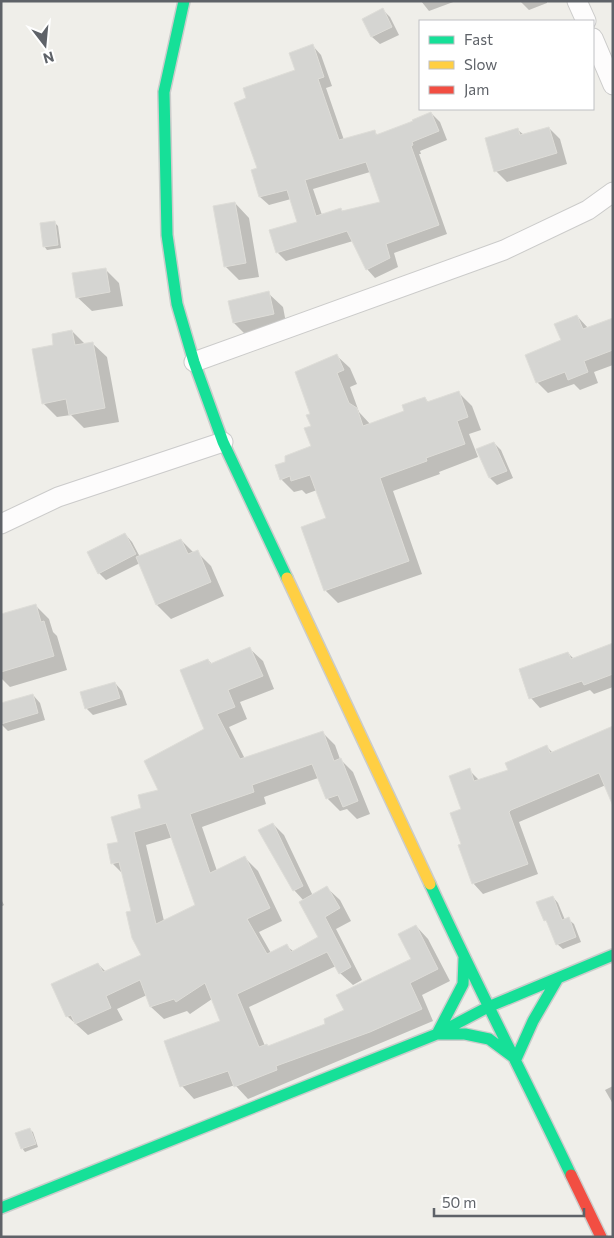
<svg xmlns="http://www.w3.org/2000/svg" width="614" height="1238" font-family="Commissioner,sans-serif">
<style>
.shadow{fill:#0003;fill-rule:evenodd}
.building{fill:#d5d5d2;stroke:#deddd8;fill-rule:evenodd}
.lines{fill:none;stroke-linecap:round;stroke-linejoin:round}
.street-casing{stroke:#cbcbca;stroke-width:21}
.fast-casing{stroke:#cbcccb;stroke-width:14}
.slow-casing{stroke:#cbcccb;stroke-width:14}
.jam-casing{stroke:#cbcccb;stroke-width:14}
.street{stroke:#fdfcfc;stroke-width:19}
.fast{stroke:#16e098;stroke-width:11}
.slow{stroke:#ffcf43;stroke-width:11}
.jam{stroke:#f24e42;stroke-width:11}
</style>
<rect width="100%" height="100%" fill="#efeee9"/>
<path class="shadow" d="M421,1H456L429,11Z
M520,1H547V3L529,10Z
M383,10L390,17L399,35L380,44L372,37L364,19Z
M313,46L321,55L332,86L326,88L344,140L374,132L378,135L414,122L431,113L440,122L447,140L420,151L421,154H419L447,234L394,253L398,267L375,278L367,269L353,241L286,261L277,252L299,223L291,199L269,205L260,197L259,169L248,99L296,71ZM370,172L382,203L322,215L313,189Z
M549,128L560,139L567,164L507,182L496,171L518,130L524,135Z
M235,203L249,218L259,277L239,280L225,266Z
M55,223L58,226L61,248L47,250L44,246Z
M105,269L119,283L123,306L92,311L77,297Z
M268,293L283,307L287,328L248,337L234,323Z
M577,316L588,328L613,322V365L594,372L598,383L580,390L574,384L548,393L537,382Z
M72,331L85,344L92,343L107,357L119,422L84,428L71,415L57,417L43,403L55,346Z
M336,355L350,368L357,384L350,387L359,412L370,424L405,411L425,398L429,403L458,392L472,406L481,430L469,434L478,457L439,472L440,474L393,491L422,574L338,603L325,590L327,519L317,490L306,494L302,490L294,492L281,479L286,463L312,447V414Z
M494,443L501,450L513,478L497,485L490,478Z
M125,534L132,542L140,557L181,540L194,553L197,552L211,566L224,596L171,619L157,605L140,563L106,580L99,573Z
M35,605L49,619L53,632L57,636L67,670L10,687L1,678V615Z
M613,645V687L594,694L590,690L540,708L531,698L568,653L574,659Z
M250,649L263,661L274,689L240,702L247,719L229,727L245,759L322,732L335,745L340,759L353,772L370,814L357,819L347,809L340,811L327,798L318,778L264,797L266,804L202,827L217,871L245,858L258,871L282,921L259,932L271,953L287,946L294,952L320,937L304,901L294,890L273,824L284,835L313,896L327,888L340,900L351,921L336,929L362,980L353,985L340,973L336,966L249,1007L265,1046L268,1047L327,1024L413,960L416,926L428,939L450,981L422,995L433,1021L248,1099L235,1085L194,1099L182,1086L221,1022L212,999L190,1014L187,1011L164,1019L151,1007L147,995L117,1009L123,1020L88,1035L67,1016L98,964L106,972L142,956L123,874L113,864L120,843L143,809L160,790L206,729L208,660L212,664ZM173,837L197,905L164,921L146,845Z
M115,683L122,691L127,705L93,715L86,708Z
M33,695L40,703L45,720L8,731L1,724V705Z
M611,728L613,782L519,822L538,874L483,894L473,883L463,845V810L469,770L480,781L510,770L546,746L553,753Z
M553,897L558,903L565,920L568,919L574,924L581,942L563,949L557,944L550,925L545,920Z
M1,899L4,905L1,907Z
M613,1086V1104L605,1090Z
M29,1129L33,1132L38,1147L25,1152L22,1148Z"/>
<path class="building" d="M383,8L392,27L371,37L362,19Z
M313,44L324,77L318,79L339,140L375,130L376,135L413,121L412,120L431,112L439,131L412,142L413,145L411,146L439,225L386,244L390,258L366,270L347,231L276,253L269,230L297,222L287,190L259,197L251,170L257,168L234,103L246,98L243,88L295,70L289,53ZM366,162L380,202L342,211L341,208L316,216L305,180Z
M549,127L557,153L494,172L485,138L518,128L520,135Z
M235,202L246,263L224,267L213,206Z
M55,221L58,245L43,247L40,223Z
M106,268L110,292L76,298L72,273Z
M269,291L274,314L233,323L228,301Z
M577,315L583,329L613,318V350L584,361L588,372L568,380L565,372L536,383L525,355L561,340L554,324Z
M72,330L75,345L93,342L105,408L69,415L66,399L42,404L32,349L53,345L52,334Z
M337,354L344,370L337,373L349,403L357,408L363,426L404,411L402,405L425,397L427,402L459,391L468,417L457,421L465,444L426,458L427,461L380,478L409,561L324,591L301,527L326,518L310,475L291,481L290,476L280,480L275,465L285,462V456L311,446L304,428L311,426L306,415L310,414L295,372Z
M494,442L507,471L489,478L476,449Z
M125,533L136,554L98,574L87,552Z
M181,539L188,554L198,550L211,582L156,605L136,557Z
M36,604L41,622L44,621L54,656L1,672V614Z
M613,643V674L584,685L582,681L529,699L519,669L568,652L571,659Z
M250,647L263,676L228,690L235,707L217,714L240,759L323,731L334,761L341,758L358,801L343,807L338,795L326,799L312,764L252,785L254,792L190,814L210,873L245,856L270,908L247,919L267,954L287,944L291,952L318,937L299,902L327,886L340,908L325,917L351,967L339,974L327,952L237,994L259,1047L267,1044L268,1046L325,1024L324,1019L344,1010L336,995L411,959L398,934L416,925L438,969L410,983L422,1009L370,1032L276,1066L277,1070L234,1087L228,1071L180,1087L164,1041L220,1021L205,983L176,1002L174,999L150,1007L140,980L106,996L111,1008L75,1024L71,1015L66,1017L51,984L98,963L103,972L141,955L132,938L126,912L131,911L119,862L111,864L107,844L118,842L111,817L141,808L138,795L158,790L144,761L204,729L180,670L208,659L210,664ZM166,823L195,905L156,924L134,832Z
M115,682L120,698L85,709L80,692Z
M33,694L38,713L1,724V703Z
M613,726V806L599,773L511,810L509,812L528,864L472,884L458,845L461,844L450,813L461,809L449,776L470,768L474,781L508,770L505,763L547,745L550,753Z
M273,823L303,886L293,891L258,830Z
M553,896L562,920L569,917L576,937L556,945L546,920L544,921L536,902Z
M30,1128L36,1144L21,1149L15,1133Z"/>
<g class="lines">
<g class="street-casing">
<path id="street" d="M577,1L586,21
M593,38L613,85
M194,362L504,250L588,210L613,192
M1,524L58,497L223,442"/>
</g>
<g class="fast-casing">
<path id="fast" d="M184,1L164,92L167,235L177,304L194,362L223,442L287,578
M430,884C475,982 525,1078 571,1175
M464,958L463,984L437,1034H465L489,1039L516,1059L533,1021L558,978
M1,1208L437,1034L488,1007L613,955"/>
</g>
<g class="slow-casing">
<path id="slow" d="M287,578L430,884"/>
</g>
<g class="jam-casing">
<path id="jam" d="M571,1175L601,1237"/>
</g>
<use href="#street" class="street"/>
<use href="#fast" class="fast"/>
<use href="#slow" class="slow"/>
<use href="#jam" class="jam"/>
</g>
<rect width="614" height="1238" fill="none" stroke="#5e6268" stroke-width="5"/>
<rect x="419" y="20" width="175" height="90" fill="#ffffff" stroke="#bfc0c3"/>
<rect x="429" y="36" width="25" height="8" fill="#16e098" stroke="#bfc0c3"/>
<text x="464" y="45" font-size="15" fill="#5e6268">Fast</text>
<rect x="429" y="61" width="25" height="8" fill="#ffcf43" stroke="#bfc0c3"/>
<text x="464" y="70" font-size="15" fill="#5e6268">Slow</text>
<rect x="429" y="86" width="25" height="8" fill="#f24e42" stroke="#bfc0c3"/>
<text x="464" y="95" font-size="15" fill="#5e6268">Jam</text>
<g transform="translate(45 45) rotate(164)" stroke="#ffffff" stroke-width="4" paint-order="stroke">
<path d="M0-4L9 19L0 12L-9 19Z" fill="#5e6268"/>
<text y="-8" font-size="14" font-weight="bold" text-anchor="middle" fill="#5e6268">N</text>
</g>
<path d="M434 1208v8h150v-8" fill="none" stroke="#5e6268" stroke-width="2.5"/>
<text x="442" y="1208" font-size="15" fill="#5e6268" stroke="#ffffff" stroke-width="4" paint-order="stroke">50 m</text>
</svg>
